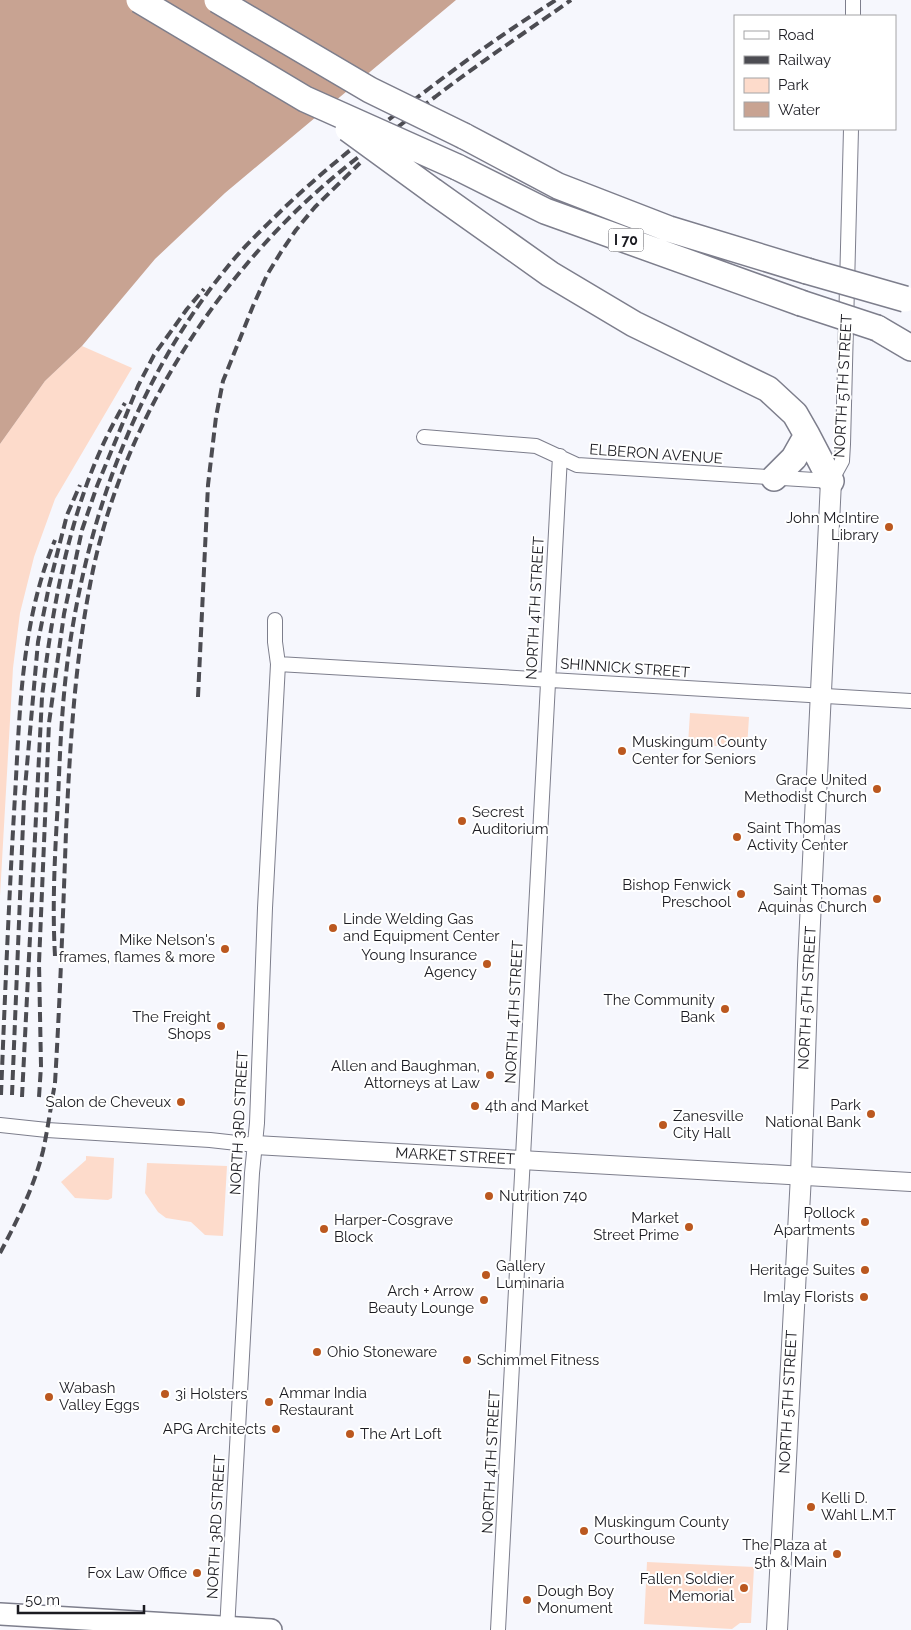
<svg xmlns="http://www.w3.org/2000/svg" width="911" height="1630" font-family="Raleway,sans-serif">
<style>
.green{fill:#fddbcb}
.water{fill:#c8a392}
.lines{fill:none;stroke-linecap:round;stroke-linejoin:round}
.minor-casing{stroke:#7d7e8c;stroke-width:16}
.tertiary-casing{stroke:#7d7e8c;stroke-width:20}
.secondary-casing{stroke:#7d7e8c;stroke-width:22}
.primary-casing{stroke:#7d7e8c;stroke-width:24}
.motorway-casing{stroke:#7d7e8c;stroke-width:28}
.minor{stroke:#fff;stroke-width:14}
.tertiary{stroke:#fff;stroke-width:18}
.secondary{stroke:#fff;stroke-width:20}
.primary{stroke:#fff;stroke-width:21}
.motorway{stroke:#fff;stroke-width:25}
.rail{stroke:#4c4c52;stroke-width:4;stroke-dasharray:10 5;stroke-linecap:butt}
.motorway-bridge-casing{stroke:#7d7e8c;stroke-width:28;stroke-linecap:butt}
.motorway-bridge{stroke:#fff;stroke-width:25}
.poi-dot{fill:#bb581f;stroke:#fff;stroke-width:2}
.labels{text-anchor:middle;stroke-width:4;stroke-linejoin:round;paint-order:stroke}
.shield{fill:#fff;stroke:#5f5f64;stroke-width:1}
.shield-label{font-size:14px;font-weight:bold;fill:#1b1b21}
.street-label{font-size:15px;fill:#1b1b21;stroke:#fff}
.poi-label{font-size:15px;fill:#1b1b21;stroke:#fff;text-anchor:end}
</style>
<rect width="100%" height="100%" fill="#f6f7fd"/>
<path class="green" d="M82,346L132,368L55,499L34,557L20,613L13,668L0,896V444L45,381Z
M690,713L749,717L747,748L688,744Z
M86,1156L114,1158L112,1198L108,1200L75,1198L61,1182L86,1160Z
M147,1163L227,1166L223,1236L205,1235L191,1222L166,1218L158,1212L145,1193Z
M647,1562L754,1567L751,1623H740L732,1629L644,1624Z"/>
<path class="water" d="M0,0H456L225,193L155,259L82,346L45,381L0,444Z"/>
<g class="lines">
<g class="minor-casing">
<path id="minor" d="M853,16V0
M424,437L536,446L577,465L831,481L842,461L843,444L851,129
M278,664L911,701
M0,1125L47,1130L210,1140L255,1145
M227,1630L252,1173L257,1123L265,908L278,664L275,642V620
M498,1630L560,456"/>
</g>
<g class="tertiary-casing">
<path id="tertiary" d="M255,1145L911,1182"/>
</g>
<g class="secondary-casing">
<path id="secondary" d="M777,1630L801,1175L808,965L831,481"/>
</g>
<g class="primary-casing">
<path id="primary" d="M0,1614L271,1630"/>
</g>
<g class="motorway-casing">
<path id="motorway" d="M464,136L558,186L669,229L807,271
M457,167L545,211L801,303
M433,191L550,274L634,324L768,389L795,414L807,435L831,481
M877,328L911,348
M774,478L794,458L807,435"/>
</g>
<use href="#minor" class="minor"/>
<use href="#tertiary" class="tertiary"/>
<use href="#secondary" class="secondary"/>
<use href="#primary" class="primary"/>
<use href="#motorway" class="motorway"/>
<path class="rail" d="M198,697L208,485L216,417L223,381L253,306L267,275L281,252L296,230L315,207L360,163
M55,956C52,904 55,852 58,800C60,750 62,700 69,650C89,511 139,375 229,265C246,244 266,226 285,207C321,173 357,144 396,114C447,74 500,35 556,0
M1,1095C5,995 9,896 15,796C20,709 21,622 55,540
M12,1095L24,799L38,642L49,586L67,515L80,485
M22,1097L42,697C53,599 73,489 125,403
M39,1097L41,1066L39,963L49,723L64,614L82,530L97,486L138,386L154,355L187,309L204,289
M0,1253C17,1221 34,1187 43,1151C48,1128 51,1105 55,1083C60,999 63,916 66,832C70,744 75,656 93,570C122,434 197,308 296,211C327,181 360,155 395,129C409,119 421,107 435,97C479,63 526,32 571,0"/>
<g class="motorway-bridge-casing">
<path id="motorway-bridge" d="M139,0L305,99L457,167
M217,0L370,90L464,136
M348,129L433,191
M807,271L905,299
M801,303L877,328"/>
</g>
<use href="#motorway-bridge" class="motorway-bridge"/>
</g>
<g class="poi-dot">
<circle cx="889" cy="527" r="5"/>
<circle cx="622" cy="751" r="5"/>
<circle cx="877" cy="789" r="5"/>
<circle cx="462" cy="821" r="5"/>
<circle cx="737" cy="837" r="5"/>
<circle cx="741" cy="894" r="5"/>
<circle cx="877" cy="899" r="5"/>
<circle cx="333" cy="928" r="5"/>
<circle cx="225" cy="949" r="5"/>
<circle cx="487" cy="964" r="5"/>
<circle cx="725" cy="1009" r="5"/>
<circle cx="221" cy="1026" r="5"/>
<circle cx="490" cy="1075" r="5"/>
<circle cx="181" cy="1102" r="5"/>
<circle cx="475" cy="1106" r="5"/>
<circle cx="871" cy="1114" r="5"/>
<circle cx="663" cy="1125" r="5"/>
<circle cx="489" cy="1196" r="5"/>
<circle cx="865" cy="1222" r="5"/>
<circle cx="689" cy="1227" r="5"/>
<circle cx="324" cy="1229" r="5"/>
<circle cx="865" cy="1270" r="5"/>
<circle cx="486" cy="1275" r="5"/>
<circle cx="864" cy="1297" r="5"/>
<circle cx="484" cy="1300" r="5"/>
<circle cx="317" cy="1352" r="5"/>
<circle cx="467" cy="1360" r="5"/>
<circle cx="165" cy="1394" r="5"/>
<circle cx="49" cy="1397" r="5"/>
<circle cx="269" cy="1402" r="5"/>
<circle cx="276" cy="1429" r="5"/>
<circle cx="350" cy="1434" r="5"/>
<circle cx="811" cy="1507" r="5"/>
<circle cx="584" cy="1531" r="5"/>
<circle cx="837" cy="1554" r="5"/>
<circle cx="197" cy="1573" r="5"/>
<circle cx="744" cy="1588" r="5"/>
<circle cx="527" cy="1600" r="5"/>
</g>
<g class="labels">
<rect class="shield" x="608.5" y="228.5" width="35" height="23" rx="4"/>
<g class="shield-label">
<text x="626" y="245">I 70</text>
</g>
<g class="street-label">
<text transform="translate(843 386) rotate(-87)" y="5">NORTH 5TH STREET</text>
<text transform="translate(656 454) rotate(4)" y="5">ELBERON AVENUE</text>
<text transform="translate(535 608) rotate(-87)" y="5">NORTH 4TH STREET</text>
<text transform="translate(625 668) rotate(4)" y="5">SHINNICK STREET</text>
<text transform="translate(807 998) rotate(-87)" y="5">NORTH 5TH STREET</text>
<text transform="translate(514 1012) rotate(-87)" y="5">NORTH 4TH STREET</text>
<text transform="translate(239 1123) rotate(-87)" y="5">NORTH 3RD STREET</text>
<text transform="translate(455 1156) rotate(3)" y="5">MARKET STREET</text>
<text transform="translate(788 1402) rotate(-87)" y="5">NORTH 5TH STREET</text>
<text transform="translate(491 1462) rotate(-87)" y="5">NORTH 4TH STREET</text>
<text transform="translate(216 1527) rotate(-87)" y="5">NORTH 3RD STREET</text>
</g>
<g class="poi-label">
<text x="879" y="523">John McIntire<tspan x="879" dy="17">Library</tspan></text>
<text x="632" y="747" text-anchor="start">Muskingum County<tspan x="632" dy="17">Center for Seniors</tspan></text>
<text x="867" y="785">Grace United<tspan x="867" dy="17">Methodist Church</tspan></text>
<text x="472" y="817" text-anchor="start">Secrest<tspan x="472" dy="17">Auditorium</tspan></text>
<text x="747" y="833" text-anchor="start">Saint Thomas<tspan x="747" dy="17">Activity Center</tspan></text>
<text x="731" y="890">Bishop Fenwick<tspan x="731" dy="17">Preschool</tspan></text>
<text x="867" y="895">Saint Thomas<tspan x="867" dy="17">Aquinas Church</tspan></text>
<text x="343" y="924" text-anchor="start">Linde Welding Gas<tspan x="343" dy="17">and Equipment Center</tspan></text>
<text x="215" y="945">Mike Nelson's<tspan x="215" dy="17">frames, flames &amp; more</tspan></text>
<text x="477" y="960">Young Insurance<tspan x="477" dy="17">Agency</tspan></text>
<text x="715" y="1005">The Community<tspan x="715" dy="17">Bank</tspan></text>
<text x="211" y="1022">The Freight<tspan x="211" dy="17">Shops</tspan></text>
<text x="480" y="1071">Allen and Baughman,<tspan x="480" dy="17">Attorneys at Law</tspan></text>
<text x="171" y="1107">Salon de Cheveux</text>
<text x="861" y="1110">Park<tspan x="861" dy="17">National Bank</tspan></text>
<text x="485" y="1111" text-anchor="start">4th and Market</text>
<text x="673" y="1121" text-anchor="start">Zanesville<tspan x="673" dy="17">City Hall</tspan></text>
<text x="499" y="1201" text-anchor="start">Nutrition 740</text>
<text x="855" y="1218">Pollock<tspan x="855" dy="17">Apartments</tspan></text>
<text x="679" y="1223">Market<tspan x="679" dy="17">Street Prime</tspan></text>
<text x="334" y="1225" text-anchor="start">Harper-Cosgrave<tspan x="334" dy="17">Block</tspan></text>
<text x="496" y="1271" text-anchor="start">Gallery<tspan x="496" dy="17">Luminaria</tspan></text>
<text x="855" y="1275">Heritage Suites</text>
<text x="474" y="1296">Arch + Arrow<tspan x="474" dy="17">Beauty Lounge</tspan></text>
<text x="854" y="1302">Imlay Florists</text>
<text x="327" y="1357" text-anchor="start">Ohio Stoneware</text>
<text x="477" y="1365" text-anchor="start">Schimmel Fitness</text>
<text x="59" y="1393" text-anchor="start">Wabash<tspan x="59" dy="17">Valley Eggs</tspan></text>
<text x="279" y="1398" text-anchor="start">Ammar India<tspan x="279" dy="17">Restaurant</tspan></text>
<text x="175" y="1399" text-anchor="start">3i Holsters</text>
<text x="266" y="1434">APG Architects</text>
<text x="360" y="1439" text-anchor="start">The Art Loft</text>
<text x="821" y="1503" text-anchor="start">Kelli D.<tspan x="821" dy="17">Wahl L.M.T</tspan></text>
<text x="594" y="1527" text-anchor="start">Muskingum County<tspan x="594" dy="17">Courthouse</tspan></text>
<text x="827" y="1550">The Plaza at<tspan x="827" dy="17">5th &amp; Main</tspan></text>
<text x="187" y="1578">Fox Law Office</text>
<text x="734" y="1584">Fallen Soldier<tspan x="734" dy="17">Memorial</tspan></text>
<text x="537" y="1596" text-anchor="start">Dough Boy<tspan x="537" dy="17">Monument</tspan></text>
</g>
</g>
<rect x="734" y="15" width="162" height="115" fill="#ffffff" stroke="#a4a4a6"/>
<rect x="744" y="31" width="25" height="8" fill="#ffffff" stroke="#a4a4a6"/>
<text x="778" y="40" font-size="15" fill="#1b1b21">Road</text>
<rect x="744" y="56" width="25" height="8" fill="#4c4c52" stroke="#a4a4a6"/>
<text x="778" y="65" font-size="15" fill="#1b1b21">Railway</text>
<rect x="744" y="78" width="25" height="15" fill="#fddbcb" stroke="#a4a4a6"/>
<text x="778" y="90" font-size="15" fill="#1b1b21">Park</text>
<rect x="744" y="102" width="25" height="15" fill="#c8a392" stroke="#a4a4a6"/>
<text x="778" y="115" font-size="15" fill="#1b1b21">Water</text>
<path d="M18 1605v8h126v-8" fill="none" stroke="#1b1b21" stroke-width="2.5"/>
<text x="25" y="1605" font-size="15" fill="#1b1b21" stroke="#ffffff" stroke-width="4" paint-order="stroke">50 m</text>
</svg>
